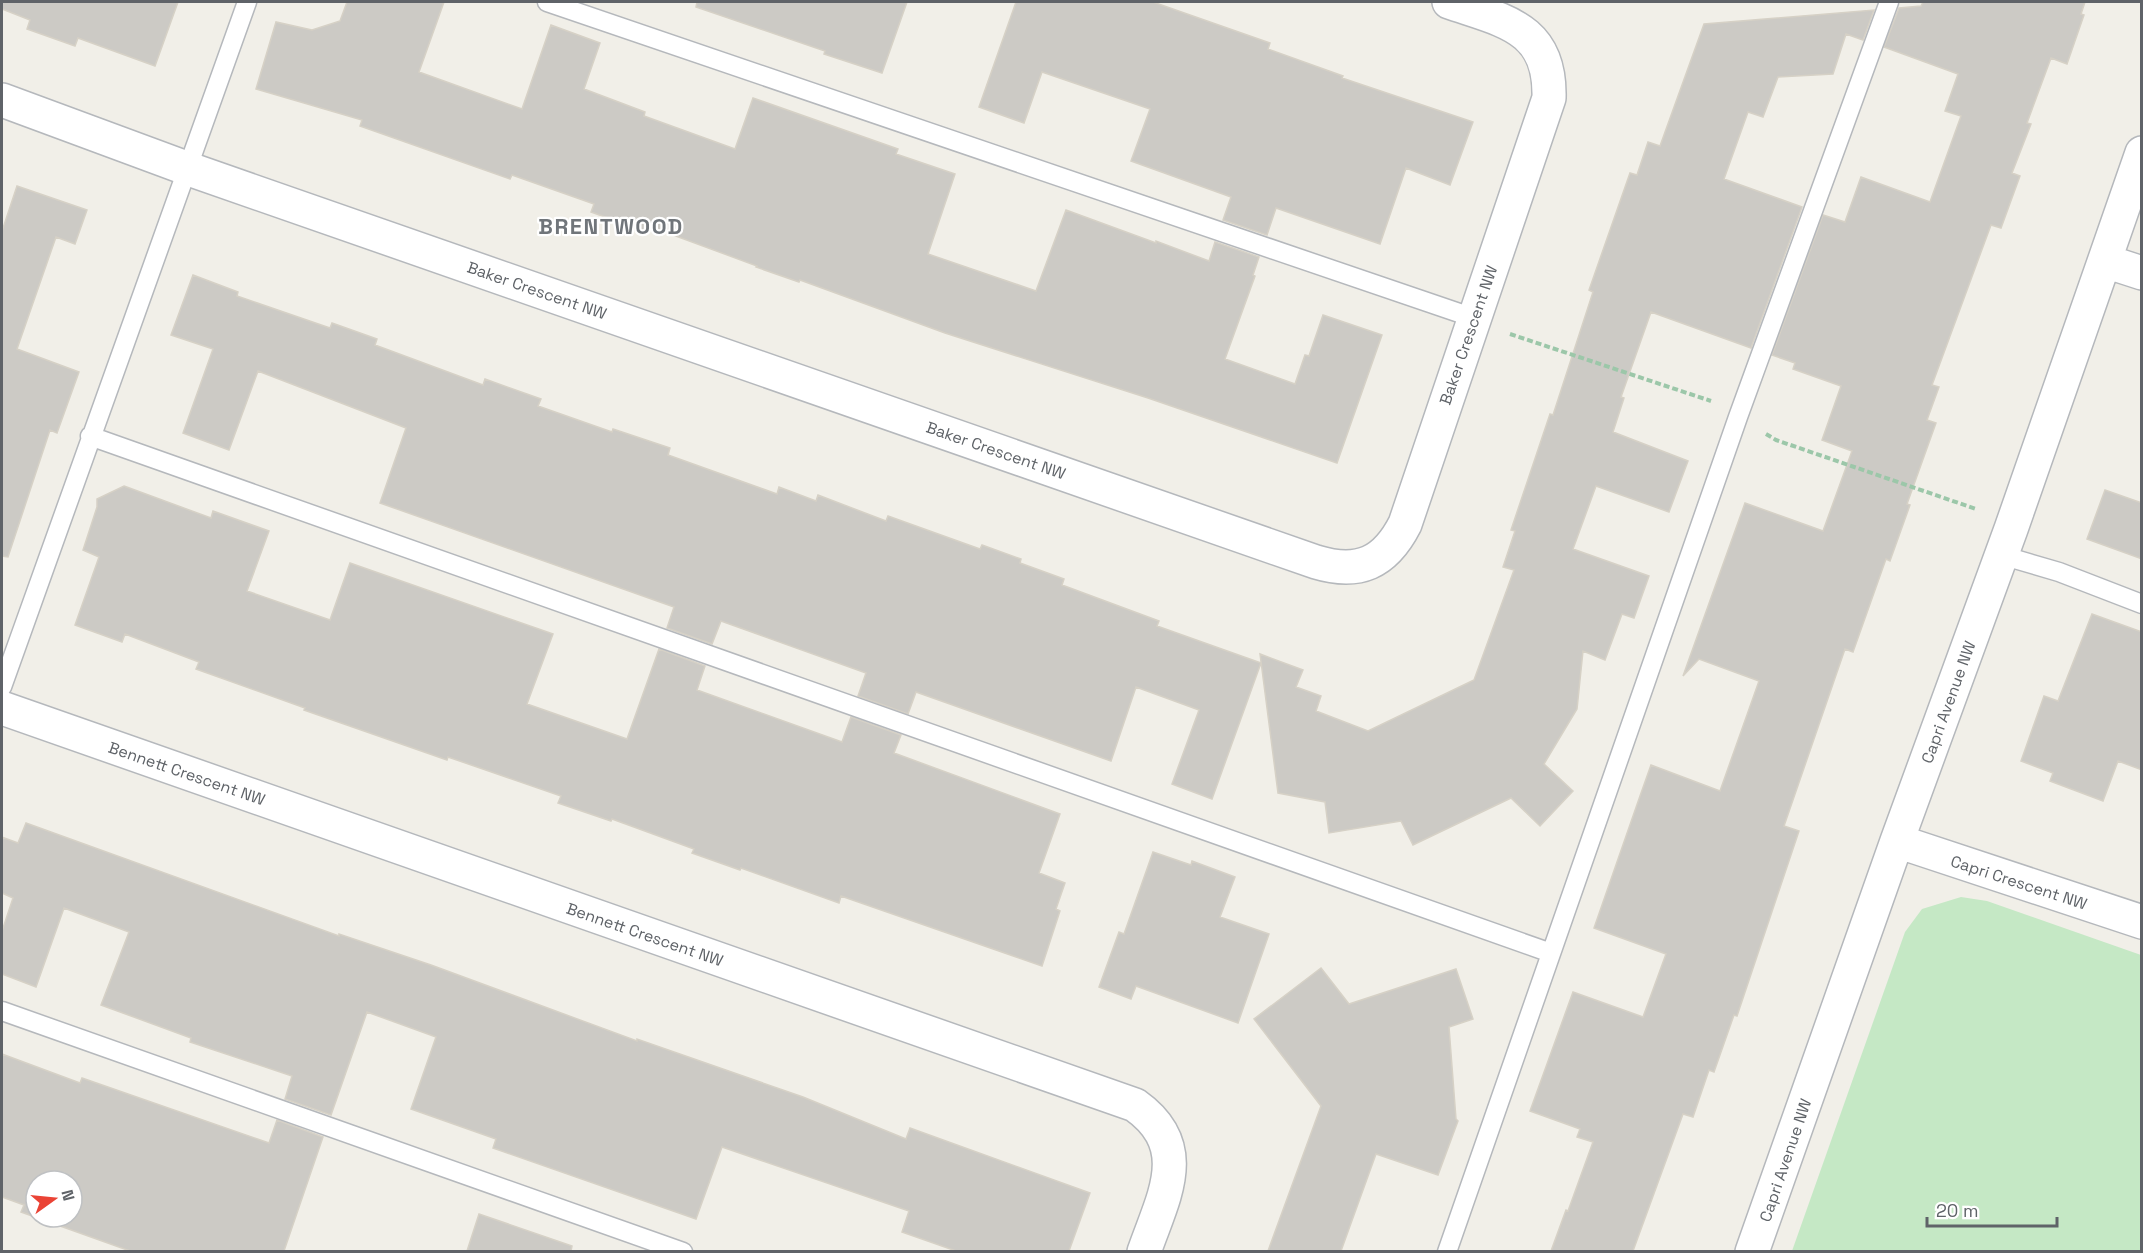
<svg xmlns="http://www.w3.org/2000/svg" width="2143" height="1253" font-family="'Space Grotesk',sans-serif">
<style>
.green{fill:#c5e8c5}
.building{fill:#cccac5;stroke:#d6d1c6;stroke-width:1.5;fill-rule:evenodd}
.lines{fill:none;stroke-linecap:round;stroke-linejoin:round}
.lane-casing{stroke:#b5b8bc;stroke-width:21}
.street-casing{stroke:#b5b8bc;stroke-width:36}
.path{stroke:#9cc7a9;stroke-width:4;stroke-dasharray:6 3;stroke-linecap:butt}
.lane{stroke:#fff;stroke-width:18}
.street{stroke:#fff;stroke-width:33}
.labels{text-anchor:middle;stroke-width:4.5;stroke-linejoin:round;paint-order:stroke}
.street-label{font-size:16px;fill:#5f6368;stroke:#fff}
.district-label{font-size:22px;font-weight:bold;letter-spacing:1.5px;fill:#70757a;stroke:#fff}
</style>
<rect width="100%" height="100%" fill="#f1efe8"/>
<path class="green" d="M1961,897L1987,901L2141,955V1251H1792L1905,932L1922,909Z"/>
<path class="building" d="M2,2H178L155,66L78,38L75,46L27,29L30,20L2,9Z
M347,2H444L419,72L522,109L551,25L600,43L584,89L645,112L644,116L735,149L753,98L898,149L896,154L955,174L928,254L1036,291L1066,210L1156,243V241L1209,261L1215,242L1259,257L1253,275L1255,276L1225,359L1295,384L1305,355L1309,356L1323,315L1382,335L1337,463L1148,398L945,333L800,280L799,282L756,267L757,266L646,225L644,231L591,212L594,204L512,175L510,179L360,126L362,120L256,89L276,22L312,30L340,21Z
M697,2H907L882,73L824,54L825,51L696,7Z
M1016,2H1153L1270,43L1268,49L1343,76L1342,78L1473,122L1450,185L1406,168L1380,244L1276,208L1267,235L1223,220L1231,197L1131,161L1150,109L1042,72L1024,123L979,107Z
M1923,2H2085L2081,14L2084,15L2067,64L2051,58L2027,123L2031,124L2012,173L2020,176L2001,228L1991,225L1932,385L1939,387L1927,420L1936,423L1907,504L1910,505L1890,561L1886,559L1853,652L1845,649L1784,826L1799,831L1737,1016L1734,1015L1714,1072L1709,1070L1693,1117L1683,1114L1633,1251H1551L1566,1210L1568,1211L1593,1142L1577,1137L1580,1129L1530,1111L1573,992L1643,1017L1666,954L1594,928L1640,796L1651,765L1720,791L1759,681L1699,659L1683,676L1745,503L1823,531L1852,451L1822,440L1841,386L1793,369L1795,363L1772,355L1823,215L1845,222L1861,177L1930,202L1961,116L1945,111L1958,74L1884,47L1899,8L1921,6Z
M1874,10L1863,40L1846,34L1833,74L1778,77L1763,117L1748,112L1724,179L1802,207L1751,348L1651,312L1621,397L1624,398L1613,432L1688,461L1669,512L1596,486L1573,549L1649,576L1634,618L1622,614L1605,660L1583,651L1577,709L1544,764L1573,791L1540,826L1511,798L1413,845L1401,821L1329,833L1325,802L1278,793L1260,654L1303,670L1296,687L1321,696L1316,711L1368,731L1474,680L1514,570L1503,567L1515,531L1511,530L1550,414L1553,415L1593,292L1589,290L1630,173L1637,175L1648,142L1660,146L1704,24Z
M17,186L87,210L75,244L56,237L17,349L79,372L57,433L50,430L8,557L2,556V231Z
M193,275L238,292L237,296L330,328L332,323L377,339L375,345L483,385L485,379L541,399L538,406L612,432L613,429L670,448L668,455L777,494L779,487L816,501L818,495L886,521L888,516L980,549L982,545L1021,559L1020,563L1064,579L1062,585L1159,621L1157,626L1261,663L1212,799L1172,784L1199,710L1136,687L1111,761L916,692L908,714L858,696L866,673L721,621L712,644L667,628L674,607L380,503L406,428L258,371L229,450L183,433L213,349L171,335Z
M124,486L211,518L213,511L269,531L247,591L330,620L350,563L553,634L527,704L627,739L659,649L705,666L697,690L842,742L851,717L901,735L894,753L1060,814L1039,873L1065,883L1056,909L1060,911L1042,966L841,896L839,903L741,868L740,870L692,853L694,849L612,819L611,821L558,803L561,796L448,757L447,760L304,710L305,708L196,669L199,662L125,634L122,642L75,625L99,557L83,550L97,507V499Z
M2105,490L2142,503V559L2087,539Z
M2092,614L2142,632V770L2118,761L2103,801L2050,781L2053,773L2021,761L2044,696L2058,701Z
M26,823L339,936V934L431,965L637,1041V1039L803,1097L906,1139L910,1128L1090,1193L1069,1251H956L902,1232L909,1211L722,1147L696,1219L493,1148L496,1139L411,1109L436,1037L367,1012L331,1115L285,1099L292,1076L190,1042L191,1038L101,1005L129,932L64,908L36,987L2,974V931L13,898L2,893V837L18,843Z
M1153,852L1191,865L1192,861L1235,877L1220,917L1269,934L1238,1023L1136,986L1131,999L1099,987L1119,932L1124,934Z
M1321,968L1349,1004L1456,969L1473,1019L1449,1027L1456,1119L1458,1121L1438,1175L1376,1154L1341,1251H1268L1321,1106L1254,1019Z
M2,1054L80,1083L82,1078L269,1143L277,1120L323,1137L284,1251H130L21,1212L24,1205L2,1197ZM36,1181H72V1217H36Z
M479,1214L572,1246L571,1251H467Z"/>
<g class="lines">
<g class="lane-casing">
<path id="lane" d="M547,2L1474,318
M90,436L1551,953
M2001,555L2059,572L2142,604
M2,687L247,2
M2,1011L683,1252
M1447,1252L1738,417L1889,2"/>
</g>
<g class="street-casing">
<path id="street" d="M2,100L186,168L1316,562C1359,575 1385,563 1405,524L1549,98C1551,27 1504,21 1449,2
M2105,261L2142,273
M2,708L1135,1105C1194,1147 1163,1197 1144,1252
M1897,841L2142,922
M1752,1252L1897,841L2011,529L2142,153"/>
</g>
<path class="path" d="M1510,334L1711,401
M1766,434L1776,440L1976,509"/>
<use href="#lane" class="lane"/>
<use href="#street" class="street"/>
</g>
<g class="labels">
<g class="street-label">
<text transform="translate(537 290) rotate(19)" y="6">Baker Crescent NW</text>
<text transform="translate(1468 335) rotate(-71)" y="6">Baker Crescent NW</text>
<text transform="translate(996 450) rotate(19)" y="6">Baker Crescent NW</text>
<text transform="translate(1948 702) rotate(-70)" y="6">Capri Avenue NW</text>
<text transform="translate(187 773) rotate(19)" y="6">Bennett Crescent NW</text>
<text transform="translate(2019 882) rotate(18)" y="6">Capri Crescent NW</text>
<text transform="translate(645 934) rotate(19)" y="6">Bennett Crescent NW</text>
<text transform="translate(1785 1160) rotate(-71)" y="6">Capri Avenue NW</text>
</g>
<g class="district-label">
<text x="611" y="234">BRENTWOOD</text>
</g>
</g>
<rect width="2143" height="1253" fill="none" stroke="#5f6368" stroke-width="6"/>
<g transform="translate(54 1199) rotate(75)"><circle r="28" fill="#ffffff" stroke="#bfc1c3" stroke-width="1.5"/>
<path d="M0-4.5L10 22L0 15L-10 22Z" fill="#ea4335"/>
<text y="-9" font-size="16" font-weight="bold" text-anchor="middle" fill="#5f6368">N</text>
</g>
<path d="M1927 1217v9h130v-9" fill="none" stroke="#5f6368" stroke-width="3"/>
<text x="1936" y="1217" font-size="18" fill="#5f6368" stroke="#ffffff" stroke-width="4.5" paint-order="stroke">20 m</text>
</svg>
